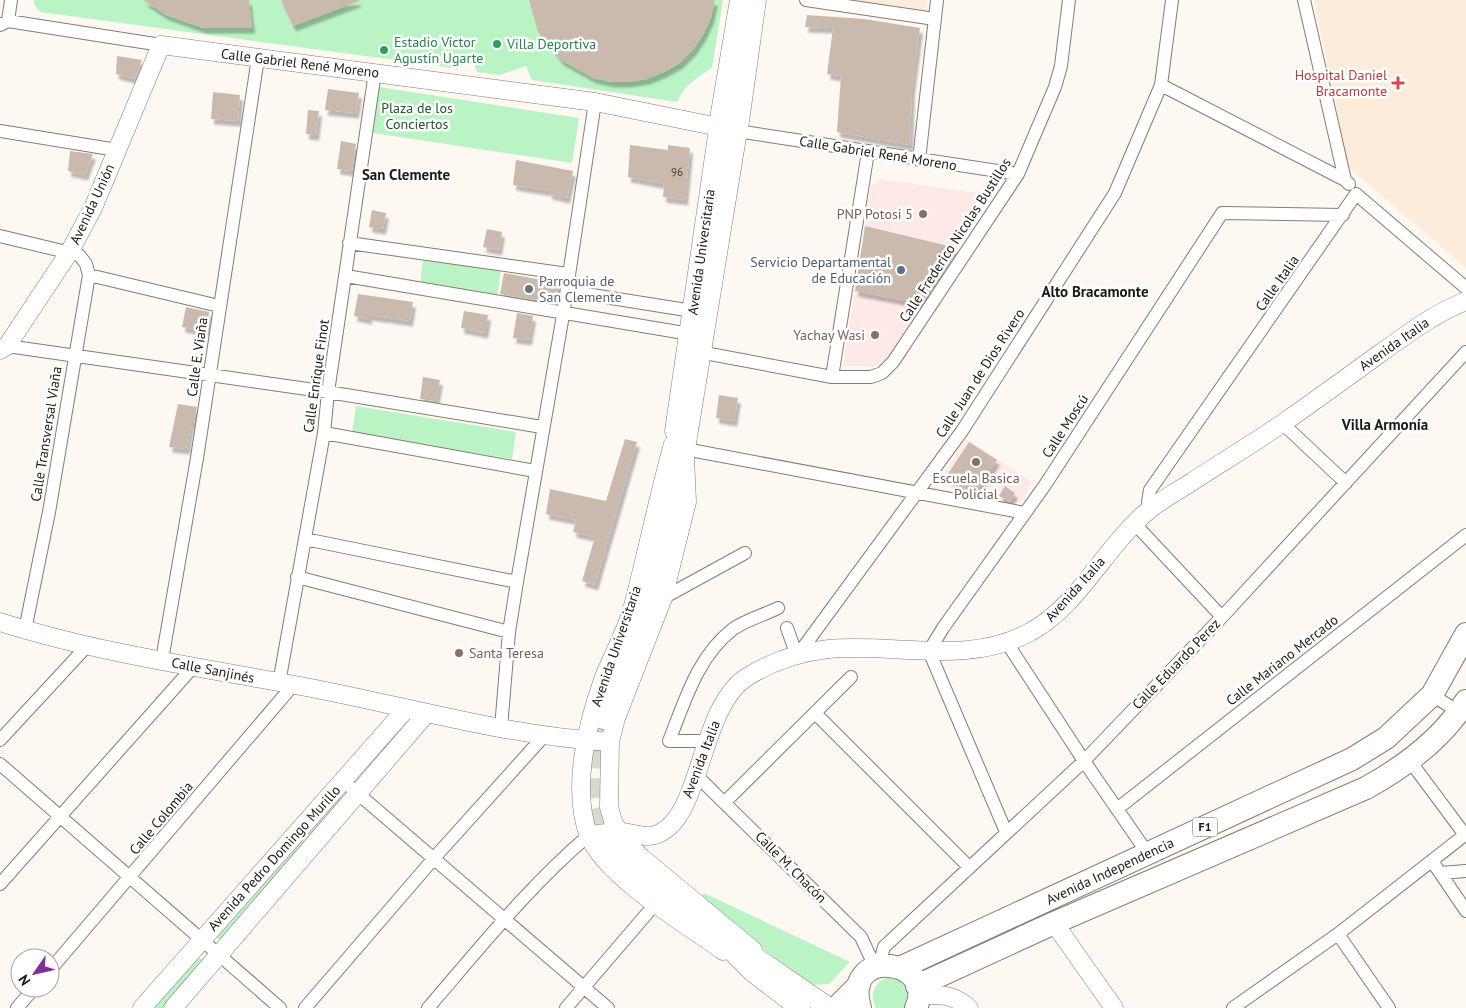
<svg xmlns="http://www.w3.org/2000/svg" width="1466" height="1008" font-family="'PT Sans',sans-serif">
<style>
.built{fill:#fdecdd}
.education{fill:#ffe9e6}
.medical{fill:#fdecda}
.green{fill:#bbf4c4}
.building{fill:#c9baad;filter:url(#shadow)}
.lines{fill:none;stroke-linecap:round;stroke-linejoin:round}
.primary-tunnel{stroke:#dcd7d1;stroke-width:20;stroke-dasharray:20 10;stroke-linecap:butt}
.street-casing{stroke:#897b6f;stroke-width:14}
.secondary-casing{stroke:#897b6f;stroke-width:19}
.primary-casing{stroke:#897b6f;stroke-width:21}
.highway-casing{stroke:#897b6f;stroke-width:24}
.street{stroke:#fff;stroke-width:12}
.secondary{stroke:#fff;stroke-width:18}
.primary{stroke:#fff;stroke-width:20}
.highway{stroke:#fff;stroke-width:22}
.leisure-dot{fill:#2e9e5b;stroke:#fff;stroke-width:2}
.health-dot{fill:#e0444e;stroke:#fff;stroke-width:2}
.education-dot{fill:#8d6e63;stroke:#fff;stroke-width:2}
.service-dot{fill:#5c6f8a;stroke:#fff;stroke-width:2}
.worship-dot{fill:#6b7280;stroke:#fff;stroke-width:2}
.labels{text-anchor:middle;stroke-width:5;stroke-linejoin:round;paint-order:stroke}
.number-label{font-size:11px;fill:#49413a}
.shield{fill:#fff;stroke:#625e5a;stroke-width:1}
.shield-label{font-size:12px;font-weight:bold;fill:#1e1914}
.leisure-label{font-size:14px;fill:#27864d;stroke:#fff;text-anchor:start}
.street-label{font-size:14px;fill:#1e1914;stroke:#fff}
.health-label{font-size:14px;fill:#be3a42;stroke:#fff;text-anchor:end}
.park-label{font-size:14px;fill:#20562e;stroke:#fff}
.education-label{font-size:14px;fill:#785e54;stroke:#fff;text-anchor:end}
.service-label{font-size:14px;fill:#4e5e75;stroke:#fff;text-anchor:end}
.worship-label{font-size:14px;fill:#5b616d;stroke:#fff;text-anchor:start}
.neighbourhood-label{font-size:15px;font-weight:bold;fill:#1e1914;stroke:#fff}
</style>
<defs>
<filter id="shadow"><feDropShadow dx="3" dy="5.5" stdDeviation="1" flood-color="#0004"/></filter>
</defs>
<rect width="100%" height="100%" fill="#fef8f2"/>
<path class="built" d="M852,0H927L926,8L920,11Z"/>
<path class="education" d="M880,179L984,194L987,202L957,248L865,226L871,186Z
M855,291L922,304L882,366H843Z
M967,439L1032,482L1021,503L1015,501L1012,505L974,496L938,483Z"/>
<path class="medical" d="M1314,0H1466V268L1348,167Z"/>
<path class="green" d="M34,0H723L712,68C697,77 684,86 677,102L532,80L526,66L500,75L477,72L471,57L456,58L454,68L40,12L34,4Z
M379,87L579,118L572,163L373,133Z
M423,258L501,269L497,297L420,285Z
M356,406L516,432L512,459L352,434Z
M338,791L346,798L222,941L214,935Z
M704,893L850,962L829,984L810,985L699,899Z
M196,955L204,961L164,1008H150Z
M890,976L904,978L912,1008H876C868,994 876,981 890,976Z"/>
<path class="building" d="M143,0H249L252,28H203L166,15Z
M281,0H359V1L293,26Z
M529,0H715L711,18L703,35L693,50L680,63L664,72L647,79L629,82H611L593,78L561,60L538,31Z
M807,15L864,19L920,28L912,87L910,145L837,132L841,76L827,74L833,28L805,27Z
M117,56L142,60L135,79L116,74Z
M328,89L359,93L356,113L325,110Z
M213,92L240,95L238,121L211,119Z
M308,110L319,111L316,135L306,134Z
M341,141L356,144L352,171L337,169Z
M630,145L668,150V145L690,148L685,200L663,197L664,184L628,177Z
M70,151L93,154L85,175L68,171Z
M516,160L573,171L567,198L549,194L550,191L513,185Z
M372,210L386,213L383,229L369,227Z
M865,226L957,248L922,304L855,291Z
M487,229L502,232L499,250L483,247Z
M504,273L558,283L554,303L500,294Z
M358,294L413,302L410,321L369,315V319L354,316Z
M186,307L209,312L206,331L182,327Z
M464,311L488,315L485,333L461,328Z
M517,313L533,316L529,340L513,338Z
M423,377L440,380L436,401L420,399Z
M719,395L738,398L734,421L716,418Z
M178,404L197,407L194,423H191L187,449L169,447Z
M625,439L637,442L595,585L582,581L595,537L573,532L576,520L546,514L550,489L606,501Z
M969,442L997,460L974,495L946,477Z
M1005,486L1015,493L1010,502L999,496Z"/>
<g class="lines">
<path class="primary-tunnel" d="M603,719C592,769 588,796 609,844"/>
<g class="street-casing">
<path id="street" d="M806,0L935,19
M1304,0L1345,180L1349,184
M8,21L11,0
M0,25L8,21L161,45
M1161,85L1345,180
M0,131L117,150
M737,131L1018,174
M919,160L937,0
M0,236L79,255L86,264L89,275L49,512L25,630
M349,243L568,274
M89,275L219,306
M346,276L696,335
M567,291L699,312
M7,346L328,392L542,427
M694,351L832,377H871L882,373L893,362L1018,174L1055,87L1061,66L1069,0
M832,377L868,152
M1282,423L1346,483
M324,433L535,471
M685,449L1025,513
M1149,509L1148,502L1150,490L1356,194L1466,288
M1134,523L1222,617
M305,539L517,582
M297,577L509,632
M663,598L745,553
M787,628L797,656
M1007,643L1084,761L1148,854
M797,656L962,431L1115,193L1161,85L1172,0
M162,660L197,458L258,58
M279,683L324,433L328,392L375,72
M1432,695L1459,712
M815,713L969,867
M501,728L509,632L517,582L563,315L595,102
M0,740L88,645
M705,741H669C685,701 697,657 733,629C746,620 764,615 778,608
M1410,761L1465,835
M0,764L280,1008
M697,776L861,937L875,967
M342,780L608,1008
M726,801L851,677
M1117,809L1466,535
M1006,832L929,651L943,628L1045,485L1222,213L1343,215
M1432,861L1466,911
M1440,873L1466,871
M0,884L194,666
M1338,934L1389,1008
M879,965L884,947L1084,761L1222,617L1466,352
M50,970L294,684
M17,1008L34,988
M305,1008L435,857L543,737
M428,1008C479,949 529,886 589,835
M566,1008L656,903
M1233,1008L1338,934L1466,834"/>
</g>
<g class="secondary-casing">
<path id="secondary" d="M0,350L7,346L70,251L93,208L161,45L595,102L719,127
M673,444C658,498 647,552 633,606C627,631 612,655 603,680C587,724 571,790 589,836C607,878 686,924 723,951
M685,457L687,502L663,598L616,718L610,742L609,807L613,821L622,838L642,858L753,950
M0,622C95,652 197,667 295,685C400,704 503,736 610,742
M589,835C600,834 611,832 622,832C632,833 646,838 655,835C703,820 698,708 747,677C771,662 800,652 829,649C897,643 968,666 1030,632C1077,608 1107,544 1149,510C1161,500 1176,492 1190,483C1221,463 1252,444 1283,423C1316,400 1349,376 1382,352C1409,333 1435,313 1466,301
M1054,923L1114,1008
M919,995C941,995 952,993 969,1008
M142,1008L406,709
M173,1008L427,713"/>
</g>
<g class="primary-casing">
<path id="primary" d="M719,125L740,0
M738,128L756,0
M675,431L719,129
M603,719L647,605L673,491L685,449L737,131C737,117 723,116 719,129L723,137L732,138L737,134
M609,844L707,926L753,972L800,1008
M736,944L829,1008"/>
</g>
<g class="highway-casing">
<path id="highway" d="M902,967L1352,759L1386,738L1432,695L1466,634
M917,986L1054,923L1366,788C1404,767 1442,739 1466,701
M836,1008L859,985
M860,1008C841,945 939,959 916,1008"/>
</g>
<use href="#street" class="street"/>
<use href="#secondary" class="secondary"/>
<use href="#primary" class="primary"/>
<use href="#highway" class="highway"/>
</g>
<g class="leisure-dot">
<circle cx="497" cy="44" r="5"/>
<circle cx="384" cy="50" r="5"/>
</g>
<path class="health-dot" d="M1395.5 75.5h5v5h5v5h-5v5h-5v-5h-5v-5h5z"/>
<g class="education-dot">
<circle cx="923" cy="214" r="5"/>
<circle cx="875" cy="335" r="5"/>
<circle cx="976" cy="462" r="5"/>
<circle cx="459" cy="653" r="5"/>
</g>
<circle class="service-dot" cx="901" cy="270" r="5"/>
<circle class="worship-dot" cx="529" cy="289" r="5"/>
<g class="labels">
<g class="number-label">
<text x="677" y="176">96</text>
</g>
<rect class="shield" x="1192.5" y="817.5" width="25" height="19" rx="4"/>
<g class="shield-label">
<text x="1205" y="831">F1</text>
</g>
<g class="leisure-label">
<text x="394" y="47">Estadio Víctor<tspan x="394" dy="16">Agustín Ugarte</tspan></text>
<text x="507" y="49">Villa Deportiva</text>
</g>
<g class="street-label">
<text transform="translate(300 63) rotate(7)" y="5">Calle Gabriel René Moreno</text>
<text transform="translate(878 153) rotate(9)" y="5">Calle Gabriel René Moreno</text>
<text transform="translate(92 204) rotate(-65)" y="5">Avenida Unión</text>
<text transform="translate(955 240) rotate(-57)" y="5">Calle Frederico Nicolas Bustillos</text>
<text transform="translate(701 252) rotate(-82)" y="5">Avenida Universitaria</text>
<text transform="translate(1277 283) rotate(-55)" y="5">Calle Italia</text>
<text transform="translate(1394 344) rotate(-35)" y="5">Avenida Italia</text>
<text transform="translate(197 357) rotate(-82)" y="5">Calle E. Viaña</text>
<text transform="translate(980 373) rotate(-57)" y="5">Calle Juan de Dios Rivero</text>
<text transform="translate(316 376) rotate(-82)" y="5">Calle Enrique Finot</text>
<text transform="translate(1065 426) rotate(-57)" y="5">Calle Moscú</text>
<text transform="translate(46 434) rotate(-81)" y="5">Calle Transversal Viaña</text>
<text transform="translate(1075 589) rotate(-48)" y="5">Avenida Italia</text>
<text transform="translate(616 646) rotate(-71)" y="5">Avenida Universitaria</text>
<text transform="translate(1282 660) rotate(-38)" y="5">Calle Mariano Mercado</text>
<text transform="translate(1176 664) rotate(-46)" y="5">Calle Eduardo Perez</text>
<text transform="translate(213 670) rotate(11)" y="5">Calle Sanjinés</text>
<text transform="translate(701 759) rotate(-69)" y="5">Avenida Italia</text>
<text transform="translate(161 818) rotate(-50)" y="5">Calle Colombia</text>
<text transform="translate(274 858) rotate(-48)" y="5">Avenida Pedro Domingo Murillo</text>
<text transform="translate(791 867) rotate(45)" y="5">Calle M. Chacón</text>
<text transform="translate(1110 871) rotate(-25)" y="5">Avenida Independencia</text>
</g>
<g class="health-label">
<text x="1387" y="80">Hospital Daniel<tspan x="1387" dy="16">Bracamonte</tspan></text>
</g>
<g class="park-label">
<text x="417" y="113">Plaza de los<tspan x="417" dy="16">Conciertos</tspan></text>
</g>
<g class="education-label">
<text x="913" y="219">PNP Potosi 5</text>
<text x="865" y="340">Yachay Wasi</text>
<text x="976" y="483" text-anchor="middle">Escuela Basica<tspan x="976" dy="16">Policial</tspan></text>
<text x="469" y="658" text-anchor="start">Santa Teresa</text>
</g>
<g class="service-label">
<text x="891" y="267">Servicio Departamental<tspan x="891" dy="16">de Educación</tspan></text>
</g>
<g class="worship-label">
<text x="539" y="286">Parroquia de<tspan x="539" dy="16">San Clemente</tspan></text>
</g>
<g class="neighbourhood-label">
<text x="406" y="180">San Clemente</text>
<text x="1095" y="297">Alto Bracamonte</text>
<text x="1385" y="430">Villa Armonía</text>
</g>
</g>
<g transform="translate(35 973) rotate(236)"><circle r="24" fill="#ffffff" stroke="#a5a3a1"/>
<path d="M0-4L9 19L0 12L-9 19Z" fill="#812d9c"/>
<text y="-8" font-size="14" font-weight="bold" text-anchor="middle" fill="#1e1914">N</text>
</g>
</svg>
